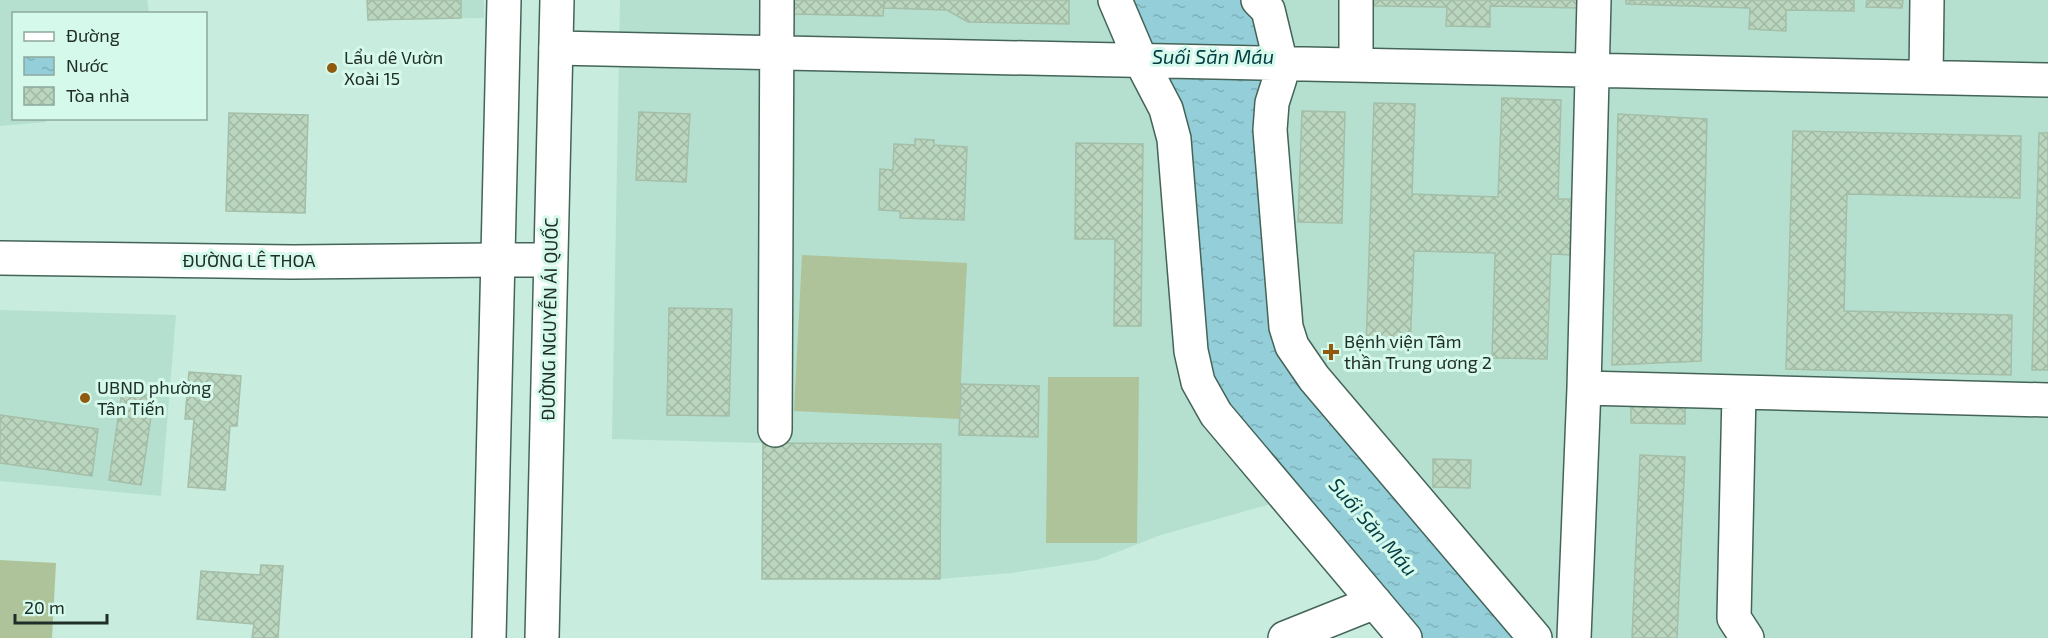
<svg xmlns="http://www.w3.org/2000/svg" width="2048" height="638" font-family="'Exo 2',sans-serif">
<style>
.built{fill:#b5e0d0}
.pitch{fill:#aec399}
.water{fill:url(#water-ripples)}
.building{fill:url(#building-cross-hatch);stroke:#a4bea8;stroke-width:1.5}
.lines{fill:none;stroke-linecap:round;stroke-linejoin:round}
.minor-casing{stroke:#446458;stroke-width:36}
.major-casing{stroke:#446458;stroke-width:36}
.minor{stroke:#fff;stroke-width:33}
.major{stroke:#fff;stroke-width:33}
.poi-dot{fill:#905b0e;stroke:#d5f9eb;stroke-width:2}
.labels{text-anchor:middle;stroke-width:6;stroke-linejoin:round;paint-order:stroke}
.poi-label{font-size:18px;fill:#202e29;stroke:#d5f9eb;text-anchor:start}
.street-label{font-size:18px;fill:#202e29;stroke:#d5f9eb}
.water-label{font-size:20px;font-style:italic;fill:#023c44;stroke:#d5f9eb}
</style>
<defs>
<pattern id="water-ripples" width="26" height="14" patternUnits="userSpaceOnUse" patternTransform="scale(1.5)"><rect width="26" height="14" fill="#93ced9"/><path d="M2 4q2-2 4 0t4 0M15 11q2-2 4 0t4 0" fill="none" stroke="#7eb1ba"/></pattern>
<pattern id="building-cross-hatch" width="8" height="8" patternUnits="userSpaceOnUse" patternTransform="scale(1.5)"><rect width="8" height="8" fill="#bbd6bf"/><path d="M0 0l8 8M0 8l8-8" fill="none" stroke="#a0b8a4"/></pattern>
</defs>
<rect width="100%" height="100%" fill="#c8ecde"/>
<path class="built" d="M0,0H147L149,13L14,14V118L46,119V122L0,126Z
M367,0H484V18L368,19Z
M620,0H2048V638H1548L1274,503L1161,535L1097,560L1011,573L940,579H762V443L612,439Z
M0,310L176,315L161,496L0,481Z"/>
<path class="pitch" d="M802,255L967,263L959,419L794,411Z
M1048,377H1139L1137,543H1046Z
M0,560L56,563L52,638H0Z"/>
<path class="water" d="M1131,0H1243L1268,44L1275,332L1521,638H1420L1208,379Z"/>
<path class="building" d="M367,0H461V18L368,20Z
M793,0H884L883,16L792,14Z
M884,0H1069V24L968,22L947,10L884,8Z
M1374,0H1577V8L1490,6V27L1446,26L1447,7L1374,6Z
M1626,0H1854V11L1786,10V31L1749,29L1750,8L1626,4Z
M1867,0H1903L1902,8L1866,7Z
M1502,98L1561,100L1558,199H1576L1574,255L1551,254L1547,359L1492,358L1495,253L1414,251L1410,350L1366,349L1374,103L1415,104L1412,194L1498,197Z
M1302,111L1345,112L1342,223L1298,222Z
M639,112L690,114L686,182L636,180Z
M229,113L308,115L305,213L226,211Z
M1618,114L1707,119L1701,361L1612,365Z
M1793,131L2021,136L2020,198L1847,194L1844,311L2012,315L2011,375L1786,369Z
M2039,133H2048V370H2032Z
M915,139L934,140V145L967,147L964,220L900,218V211L879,210L880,169L893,170L894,144L915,145Z
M1076,143L1143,144L1141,326H1114L1115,239H1075Z
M669,308L732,309L729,416L667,415Z
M189,372L241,376L237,426H230L225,490L188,487L194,419H185Z
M961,384L1039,386L1038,437L959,435Z
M122,391L154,396L141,485L109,480Z
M1631,400H1685V424L1631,423Z
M0,415L98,429L92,476L0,463Z
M763,443L941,444L940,579H762Z
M1640,455L1685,457L1677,638H1632Z
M1433,459L1471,460L1470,488L1433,487Z
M261,565L283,566L278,638H252L254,624L197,619L201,571L260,575Z"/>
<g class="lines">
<g class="minor-casing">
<path id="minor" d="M1115,0L1141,61L1166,109L1174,139L1191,351L1198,382L1216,414L1405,638
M1258,0L1268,10L1281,64L1280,78L1272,103L1270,130L1286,327L1292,346L1314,378L1535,638
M1356,0V65
M556,48L2048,80
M1926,77L1927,0
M0,258L293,262L497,260
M1584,388L2048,400
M1739,392L1734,618L1747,638
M775,430L777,0
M1285,638L1375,602
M1574,638L1584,388L1594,0"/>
</g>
<g class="major-casing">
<path id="major" d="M497,260H551
M489,638L504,0
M542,638L557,0"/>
</g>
<use href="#minor" class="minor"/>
<use href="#major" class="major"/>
</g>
<g class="poi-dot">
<circle cx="332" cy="68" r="6"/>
<path d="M1328 343h6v6h6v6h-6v6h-6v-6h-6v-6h6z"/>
<circle cx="85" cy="398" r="6"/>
</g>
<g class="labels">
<g class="poi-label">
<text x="344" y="64">Lẩu dê Vườn<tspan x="344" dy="21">Xoài 15</tspan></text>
<text x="1344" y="348">Bệnh viện Tâm<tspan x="1344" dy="21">thần Trung ương 2</tspan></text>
<text x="97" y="394">UBND phường<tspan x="97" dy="21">Tân Tiến</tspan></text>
</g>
<g class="street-label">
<text x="249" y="267">ĐƯỜNG LÊ THOA</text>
<text transform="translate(550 319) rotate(-89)" y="6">ĐƯỜNG NGUYỄN ÁI QUỐC</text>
</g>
<g class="water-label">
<text x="1213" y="64">Suối Săn Máu</text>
<text transform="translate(1373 527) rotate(49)" y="7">Suối Săn Máu</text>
</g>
</g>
<rect x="12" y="12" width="195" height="108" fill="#d5f9eb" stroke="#8da89d" stroke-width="1.5"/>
<rect x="24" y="32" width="30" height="9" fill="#ffffff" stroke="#8da89d" stroke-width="1.5"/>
<text x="66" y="42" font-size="18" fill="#202e29">Đường</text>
<rect x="24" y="57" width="30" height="18" fill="url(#water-ripples)" stroke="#8da89d" stroke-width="1.5"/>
<text x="66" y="72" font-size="18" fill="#202e29">Nước</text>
<rect x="24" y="87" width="30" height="18" fill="url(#building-cross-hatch)" stroke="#8da89d" stroke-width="1.5"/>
<text x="66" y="102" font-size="18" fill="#202e29">Tòa nhà</text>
<path d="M15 614v9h92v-9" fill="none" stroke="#202e29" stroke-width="3"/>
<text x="24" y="614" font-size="18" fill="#202e29" stroke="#d5f9eb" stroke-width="4.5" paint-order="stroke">20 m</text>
</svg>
